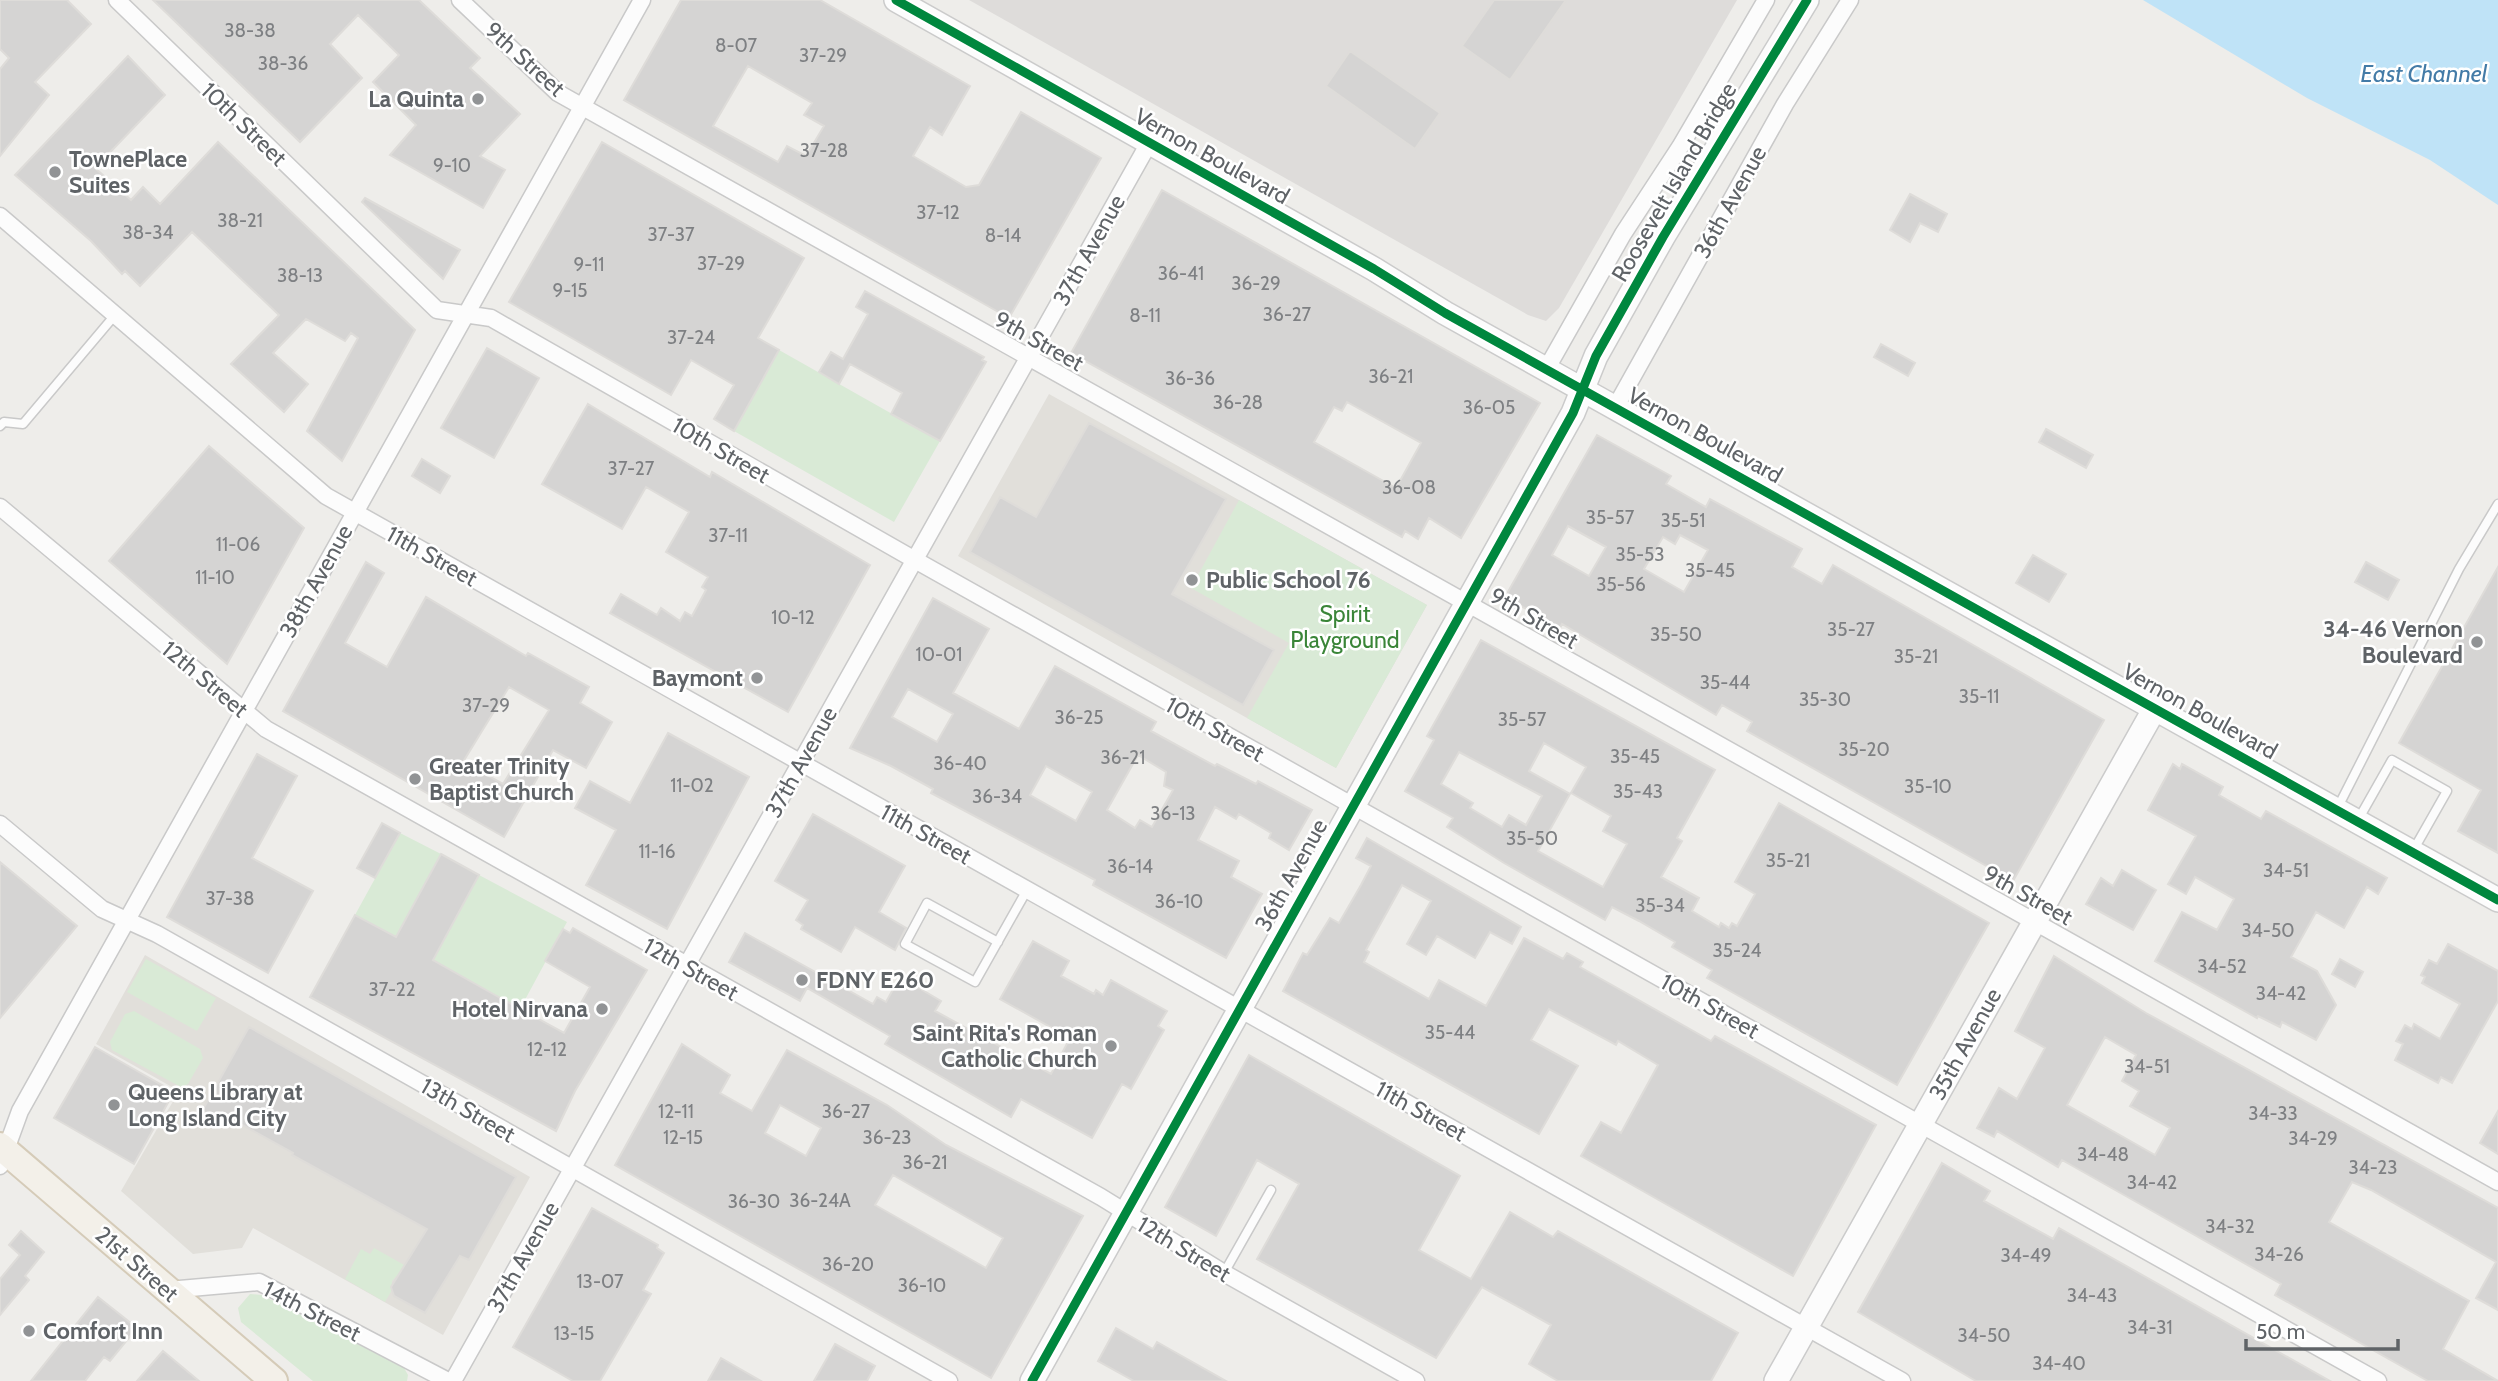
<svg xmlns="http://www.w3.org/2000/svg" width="2498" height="1381" font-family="Cabin,sans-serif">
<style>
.industrial{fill:#dedcda}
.education{fill:#e1dfda}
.green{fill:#d9ead6}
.water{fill:#bfe3f7}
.building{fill:#d5d4d3;stroke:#dedcd9;stroke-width:2;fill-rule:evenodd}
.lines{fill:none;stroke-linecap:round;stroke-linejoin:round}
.lane-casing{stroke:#c9c9c9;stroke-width:11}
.street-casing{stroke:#c9c9c9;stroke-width:19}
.secondary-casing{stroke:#cbcbcb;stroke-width:26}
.primary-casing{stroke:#d5cbb8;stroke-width:30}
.lane{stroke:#fcfcfc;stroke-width:8}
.street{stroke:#fcfcfc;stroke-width:16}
.secondary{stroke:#fcfcfc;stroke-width:23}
.primary{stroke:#f3f0e9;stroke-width:26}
.cycleway-casing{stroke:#fff;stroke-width:13}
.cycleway{stroke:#00873e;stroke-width:9}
.poi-dot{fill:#919395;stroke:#fff;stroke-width:2.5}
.labels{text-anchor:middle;stroke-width:5;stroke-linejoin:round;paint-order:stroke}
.number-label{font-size:19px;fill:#7e8083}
.street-label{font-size:23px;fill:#5f6367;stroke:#fff}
.poi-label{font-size:23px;font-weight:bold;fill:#5f6367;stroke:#fff;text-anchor:start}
.park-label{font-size:23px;fill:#3a8538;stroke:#fff}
.water-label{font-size:24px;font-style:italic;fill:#437ba7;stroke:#fff}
</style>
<rect width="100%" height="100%" fill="#eeedea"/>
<path class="industrial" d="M969,0H1737L1559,308L1546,321L1528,315Z"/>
<path class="education" d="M1049,394L1427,605L1336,768L958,556Z
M145,955L530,1177L443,1335L253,1228L242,1248L193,1254L121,1191L179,1091L96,1044Z"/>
<path class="green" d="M779,350L940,441L894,522L734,431Z
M1239,500L1427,605L1336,768L1247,718L1289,643L1191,588Z
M400,833L441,854L396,937L355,915Z
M479,875L567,922L520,1009L433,960Z
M146,959L216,998L197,1031L127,992Z
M134,1011L200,1049L203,1058L188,1084L181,1087L112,1050L110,1042L125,1014Z
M374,1248L406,1266L392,1281V1290L385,1302L345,1279L361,1249L370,1254Z
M250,1294L262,1295L404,1368L408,1375L407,1381H313L241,1322L238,1308Z"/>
<path class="water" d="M2143,0H2498V205L2430,160L2307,98Z"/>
<path class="building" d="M0,0H67L91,24L35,82L49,95L0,156V69L9,58L0,49Z
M153,0H419L480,58L470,68L520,114L480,156L505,170L483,208L390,155L416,125L373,82L399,55L358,15L330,44L362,78L300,142Z
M681,0H820L970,86L942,135L930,127L913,156L966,187L979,185L1021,112L1101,158L1009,318L624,100ZM748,66L812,103L804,115L824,126L806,156L787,146L778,162L713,126Z
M1494,0H1566L1510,80L1462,46Z
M1350,51L1440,113L1415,149L1326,86Z
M128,56L165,95L95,168L131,200L143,187L160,204L218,142L415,330L342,461L307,431L358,338L351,333L345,341L306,319L273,353L308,384L284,412L231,364L279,315L192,232L140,286L125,271L122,274L91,241L15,175Z
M602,142L804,258L758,338L779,350L734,431L714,419L734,385L691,360L671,395L509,302Z
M1162,190L1540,403L1461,538L1429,518L1418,539L1405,531L1402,537L1071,353ZM1347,402L1421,443L1396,488L1314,442L1334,407L1342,411Z
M1910,194L1947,214L1938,232L1920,223L1910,242L1890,230Z
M365,198L460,250L443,279L362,202Z
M865,291L984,357L982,360L986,362L940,441L891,414L902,393L850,364L839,384L819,372L831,352L843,359L868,314L856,307Z
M1881,344L1915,363L1908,376L1874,357Z
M487,348L539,378L494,458L441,428Z
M588,404L710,477L712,472L870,565L788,712L610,613L621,594L657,615L661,608L680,621L685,612L692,616L706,590L702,587L708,577L666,552L689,512L646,487L622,529L542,484Z
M1089,423L1226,499L1172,594L1274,650L1243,705L970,552L1000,497L1036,517Z
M2046,429L2093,455L2086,468L2039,442Z
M1597,435L1671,476L1666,484L1706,507L1710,499L1802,549L1792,567L1822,584L1833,565L2104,720L2013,881L1747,731L1752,722L1722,705L1716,715L1562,624L1560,628L1505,597ZM1568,526L1606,547L1589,576L1552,555ZM1680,535L1708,550L1684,592L1644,569L1663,537L1675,544Z
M209,446L304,528L227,664L109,561Z
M422,459L450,476L440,493L412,476Z
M2033,555L2066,574L2049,602L2016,583Z
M366,562L384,573L345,643L387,667L426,597L526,656L528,653L589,687L580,703L612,722L586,768L553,750L504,837L283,711ZM509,687L549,710L503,784L463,762Z
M2366,562L2399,580L2388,600L2355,582Z
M2498,567V853L2458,831L2481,790L2399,743Z
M933,598L989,629L953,693L1019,729L1055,666L1156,722L1151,731L1215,766L1217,764L1256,784L1258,781L1312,810L1289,850L1269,838L1271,833L1239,814L1236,819L1215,807L1198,840L1239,861L1231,877L1262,894L1226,958L1093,885L1095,880L1082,873L931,793L933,789L891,766L850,748ZM908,689L953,714L937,742L892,717ZM1138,755L1166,772L1164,786L1173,790L1152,827L1140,820L1135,828L1107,810ZM1046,766L1092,792L1076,821L1030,795Z
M1481,640L1715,770L1677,838L1682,841L1661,877L1699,898L1692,911L1719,927L1721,923L1729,928L1732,923L1737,926L1755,894L1735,882L1779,803L1989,923L1897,1085L1707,978L1712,970L1672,947L1675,942L1639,921L1612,907L1605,920L1504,863L1447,827L1453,818L1405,791L1434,740L1427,736ZM1544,743L1586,767L1571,793L1611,816L1603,831L1627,844L1603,887L1538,851L1570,794L1529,771ZM1459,752L1542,796L1526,825L1509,815L1502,827L1470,808L1473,803L1441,784Z
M668,733L749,777L667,929L586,885L616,830L575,808L590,781L630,803Z
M257,754L297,776L252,858L313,891L268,973L167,917Z
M2173,764L2180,769L2182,764L2223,787L2219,795L2261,819L2266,811L2387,878L2378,894L2367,887L2344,928L2316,912L2291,957L2317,971L2336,1005L2316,1040L2282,1022L2280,1027L2258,1016L2257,1018L2155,961L2182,912L2217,930L2234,899L2195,877L2186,894L2168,884L2196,836L2148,810Z
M813,814L905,866L879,912L906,928L895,950L855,927L841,952L801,929L803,925L796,920L808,900L775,881Z
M382,823L400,833L375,878L357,868Z
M1367,838L1521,927L1512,944L1490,932L1475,958L1437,936L1426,955L1407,944L1431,901L1402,885L1366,950L1369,952L1364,962L1429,999L1439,980L1486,1006L1524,938L1563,959L1567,953L1583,962L1580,967L1711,1041L1715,1036L1876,1125L1793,1276L1581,1156L1601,1122L1621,1133L1658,1065L1618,1041L1616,1045L1549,1009L1531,1040L1578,1066L1539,1134L1283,991L1303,953L1307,955L1330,918L1339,923L1361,885L1371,866L1356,858Z
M441,854L479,875L433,960L495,995L564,1033L590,987L545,961L563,929L570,933L573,928L647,970L575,1091L556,1131L310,997L355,915L396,937Z
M0,862L77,926L0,1018Z
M2122,870L2156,890L2133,930L2086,904L2101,878L2113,886Z
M745,933L873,1004L877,997L886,1002L900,977L941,1001L935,1011L1051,1074L1070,1038L1000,999L1033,941L1069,961L1061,976L1094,994L1096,990L1103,995L1111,980L1167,1011L1158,1026L1164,1030L1131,1089L1122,1084L1092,1138L1021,1099L1011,1117L885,1044L890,1036L807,988L800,1001L729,962Z
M2448,944L2498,971V1001L2452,1083L2441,1077L2438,1083L2395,1060L2403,1044L2396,1041L2405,1025L2412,1029L2414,1024L2440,1039L2460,1004L2422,983L2425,977L2421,975L2429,960L2437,964Z
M2054,956L2146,1013L2498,1208V1310L2476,1298L2496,1262L2371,1190L2352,1182L2329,1222L2469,1301L2443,1349L2498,1381H2428L2275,1295L2281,1284L2147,1208L2062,1160L2058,1167L1997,1131L1994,1137L1977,1128L1999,1088L2017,1099L2045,1048L2015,1031ZM2105,1037L2136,1055L2122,1081L2139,1091L2130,1106L2170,1128L2155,1155L2067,1105Z
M2340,959L2363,972L2355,987L2332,974Z
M249,1027L516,1177L469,1260L460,1256L425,1313L394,1296L391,1287L427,1229L292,1155L293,1153L237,1122L233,1128L202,1111Z
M682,1044L730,1075L720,1093L752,1111L787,1050L887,1105L946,1145L1083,1216L991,1378L615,1165ZM780,1105L821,1128L806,1156L765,1133ZM893,1175L1003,1238L986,1268L875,1205Z
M95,1047L174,1092L134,1164L54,1118Z
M1249,1055L1460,1176L1419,1250L1471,1279L1510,1212L1553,1237L1558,1231L1738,1333L1711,1381H1558L1529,1364L1551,1325L1482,1287L1436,1358L1257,1259L1299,1184L1257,1160L1216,1236L1165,1207Z
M2498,1111V1154L2480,1143Z
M1942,1163L1990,1191L1984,1201L2053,1239L2059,1228L2330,1381H1976L1858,1312Z
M592,1208L658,1245L657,1248L664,1253L643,1290L651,1294L600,1381H573L513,1347Z
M21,1231L44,1252L25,1276L29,1280L0,1315V1279L20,1255L9,1245Z
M98,1297L137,1328L110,1361L104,1357L85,1381H31Z
M1116,1328L1153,1349L1157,1342L1226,1381H1134L1098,1361Z
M835,1344L875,1366L867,1381H814Z
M163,1351L199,1381H137Z
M721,1358L761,1381H708Z"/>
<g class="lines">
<g class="lane-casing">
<path id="lane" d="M0,426L4,422L23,424L115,315
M2338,807L2459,569L2498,504
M2358,820L2392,760L2447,791L2414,849
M998,942L927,903L905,944L975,982L1027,890
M1224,1273L1271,1190"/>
</g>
<g class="street-casing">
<path id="street" d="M117,0L437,310L491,318L915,560L2378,1381
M460,0L558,93L2498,1182
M0,216L326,496L1902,1381
M1547,368L1623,234L1680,147L1766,0
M1615,408L1785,104L1850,0
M0,507L266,729L1101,1197L1224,1273L1416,1381
M0,824L102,909L157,934L949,1381
M0,1166L20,1111L642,0
M168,1290L259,1282L448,1381
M453,1381L1149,143"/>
</g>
<g class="secondary-casing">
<path id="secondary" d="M896,0L1374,269L1445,313L2498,900
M1032,1381L1573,413L1596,356L1663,237L1807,0
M1776,1381L2155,708"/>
</g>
<g class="primary-casing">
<path id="primary" d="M0,1146L274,1381"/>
</g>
<use href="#lane" class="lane"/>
<use href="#street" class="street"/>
<use href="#secondary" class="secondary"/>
<use href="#primary" class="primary"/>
<g class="cycleway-casing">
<path id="cycleway" d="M896,0L1374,269L1445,313L2498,900
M1032,1381L1573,413L1596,356L1663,237L1807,0"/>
</g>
<use href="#cycleway" class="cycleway"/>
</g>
<g class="poi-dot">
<circle cx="478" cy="99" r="7"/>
<circle cx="55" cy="172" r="7"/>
<circle cx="1192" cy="580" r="7"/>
<circle cx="2477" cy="642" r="7"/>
<circle cx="757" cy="678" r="7"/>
<circle cx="415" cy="779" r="7"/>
<circle cx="802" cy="980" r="7"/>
<circle cx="602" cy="1009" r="7"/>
<circle cx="1111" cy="1046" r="7"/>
<circle cx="114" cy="1105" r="7"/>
<circle cx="29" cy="1331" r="7"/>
</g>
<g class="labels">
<g class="number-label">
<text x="250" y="37">38-38</text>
<text x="736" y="52">8-07</text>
<text x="823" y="62">37-29</text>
<text x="283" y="70">38-36</text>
<text x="824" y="157">37-28</text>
<text x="452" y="172">9-10</text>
<text x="938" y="219">37-12</text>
<text x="240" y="227">38-21</text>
<text x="148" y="239">38-34</text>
<text x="671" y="241">37-37</text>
<text x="1003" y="242">8-14</text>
<text x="721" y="270">37-29</text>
<text x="589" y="271">9-11</text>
<text x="1181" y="280">36-41</text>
<text x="300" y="282">38-13</text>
<text x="1256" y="290">36-29</text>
<text x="570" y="297">9-15</text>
<text x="1287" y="321">36-27</text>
<text x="1145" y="322">8-11</text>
<text x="691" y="344">37-24</text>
<text x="1391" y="383">36-21</text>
<text x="1190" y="385">36-36</text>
<text x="1238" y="409">36-28</text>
<text x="1489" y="414">36-05</text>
<text x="631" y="475">37-27</text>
<text x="1409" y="494">36-08</text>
<text x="1610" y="524">35-57</text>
<text x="1683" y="527">35-51</text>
<text x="728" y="542">37-11</text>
<text x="238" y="551">11-06</text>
<text x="1640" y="561">35-53</text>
<text x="1710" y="577">35-45</text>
<text x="215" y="584">11-10</text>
<text x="1621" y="591">35-56</text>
<text x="793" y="624">10-12</text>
<text x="1851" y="636">35-27</text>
<text x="1676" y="641">35-50</text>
<text x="939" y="661">10-01</text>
<text x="1916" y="663">35-21</text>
<text x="1725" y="689">35-44</text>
<text x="1979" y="703">35-11</text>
<text x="1825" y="706">35-30</text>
<text x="486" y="712">37-29</text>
<text x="1079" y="724">36-25</text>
<text x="1522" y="726">35-57</text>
<text x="1864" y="756">35-20</text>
<text x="1635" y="763">35-45</text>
<text x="1123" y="764">36-21</text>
<text x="960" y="770">36-40</text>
<text x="692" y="792">11-02</text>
<text x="1928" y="793">35-10</text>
<text x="1638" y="798">35-43</text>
<text x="997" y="803">36-34</text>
<text x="1173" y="820">36-13</text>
<text x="1532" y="845">35-50</text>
<text x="657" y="858">11-16</text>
<text x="1788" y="867">35-21</text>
<text x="1130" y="873">36-14</text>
<text x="2286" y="877">34-51</text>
<text x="230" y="905">37-38</text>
<text x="1179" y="908">36-10</text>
<text x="1660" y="912">35-34</text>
<text x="2268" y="937">34-50</text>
<text x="1737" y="957">35-24</text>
<text x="2222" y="973">34-52</text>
<text x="392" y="996">37-22</text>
<text x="2281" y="1000">34-42</text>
<text x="1450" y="1039">35-44</text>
<text x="547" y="1056">12-12</text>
<text x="2147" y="1073">34-51</text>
<text x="676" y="1118">12-11</text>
<text x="846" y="1118">36-27</text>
<text x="2273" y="1120">34-33</text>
<text x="683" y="1144">12-15</text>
<text x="887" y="1144">36-23</text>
<text x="2313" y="1145">34-29</text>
<text x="2103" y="1161">34-48</text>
<text x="925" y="1169">36-21</text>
<text x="2373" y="1174">34-23</text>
<text x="2152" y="1189">34-42</text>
<text x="820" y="1207">36-24A</text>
<text x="754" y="1208">36-30</text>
<text x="2230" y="1233">34-32</text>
<text x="2279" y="1261">34-26</text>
<text x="2026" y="1262">34-49</text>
<text x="848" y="1271">36-20</text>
<text x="600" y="1288">13-07</text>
<text x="922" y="1292">36-10</text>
<text x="2092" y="1302">34-43</text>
<text x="2150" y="1334">34-31</text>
<text x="574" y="1340">13-15</text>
<text x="1984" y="1342">34-50</text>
<text x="2059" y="1370">34-40</text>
</g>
<g class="street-label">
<text transform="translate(525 59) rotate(42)" y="8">9th Street</text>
<text transform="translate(244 124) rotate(44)" y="8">10th Street</text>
<text transform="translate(1212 156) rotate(29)" y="8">Vernon Boulevard</text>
<text transform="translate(1674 182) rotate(-60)" y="8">Roosevelt Island Bridge</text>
<text transform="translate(1730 202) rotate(-61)" y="8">36th Avenue</text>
<text transform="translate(1089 250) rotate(-61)" y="8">37th Avenue</text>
<text transform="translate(1039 341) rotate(29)" y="8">9th Street</text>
<text transform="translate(1705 435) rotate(29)" y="8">Vernon Boulevard</text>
<text transform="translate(721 450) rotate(30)" y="8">10th Street</text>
<text transform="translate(432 556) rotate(29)" y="8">11th Street</text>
<text transform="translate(316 581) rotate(-61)" y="8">38th Avenue</text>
<text transform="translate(1534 618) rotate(30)" y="8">9th Street</text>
<text transform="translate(205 679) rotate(40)" y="8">12th Street</text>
<text transform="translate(2200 711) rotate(29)" y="8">Vernon Boulevard</text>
<text transform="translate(1215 729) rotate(29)" y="8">10th Street</text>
<text transform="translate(801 762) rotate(-61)" y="8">37th Avenue</text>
<text transform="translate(926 834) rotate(29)" y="8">11th Street</text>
<text transform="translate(1291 875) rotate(-61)" y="8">36th Avenue</text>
<text transform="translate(2028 895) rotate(29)" y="8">9th Street</text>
<text transform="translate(691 969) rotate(29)" y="8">12th Street</text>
<text transform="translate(1710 1006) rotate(29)" y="8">10th Street</text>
<text transform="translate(1965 1044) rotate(-61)" y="8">35th Avenue</text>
<text transform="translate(468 1110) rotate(30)" y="8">13th Street</text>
<text transform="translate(1421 1111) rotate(29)" y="8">11th Street</text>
<text transform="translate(1184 1249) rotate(31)" y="8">12th Street</text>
<text transform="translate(523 1257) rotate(-61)" y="8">37th Avenue</text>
<text transform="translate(137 1264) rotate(41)" y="8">21st Street</text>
<text transform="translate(312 1311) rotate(27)" y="8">14th Street</text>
</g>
<g class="poi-label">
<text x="464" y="107" text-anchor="end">La Quinta</text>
<text x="69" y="167">TownePlace<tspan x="69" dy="26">Suites</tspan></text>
<text x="1206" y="588">Public School 76</text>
<text x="2463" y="637" text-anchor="end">34-46 Vernon<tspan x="2463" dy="26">Boulevard</tspan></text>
<text x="743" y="686" text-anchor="end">Baymont</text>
<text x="429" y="774">Greater Trinity<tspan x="429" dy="26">Baptist Church</tspan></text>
<text x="816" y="988">FDNY E260</text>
<text x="588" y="1017" text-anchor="end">Hotel Nirvana</text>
<text x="1097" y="1041" text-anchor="end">Saint Rita's Roman<tspan x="1097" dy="26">Catholic Church</tspan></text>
<text x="128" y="1100">Queens Library at<tspan x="128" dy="26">Long Island City</tspan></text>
<text x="43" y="1339">Comfort Inn</text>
</g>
<g class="park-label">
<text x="1345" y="622">Spirit<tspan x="1345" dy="26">Playground</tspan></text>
</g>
<g class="water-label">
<text x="2424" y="82">East Channel</text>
</g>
</g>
<path d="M2246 1339v10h152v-10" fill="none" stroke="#5f6367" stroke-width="3.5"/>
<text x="2256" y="1339" font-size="21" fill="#5f6367" stroke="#ffffff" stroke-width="5" paint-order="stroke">50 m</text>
</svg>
